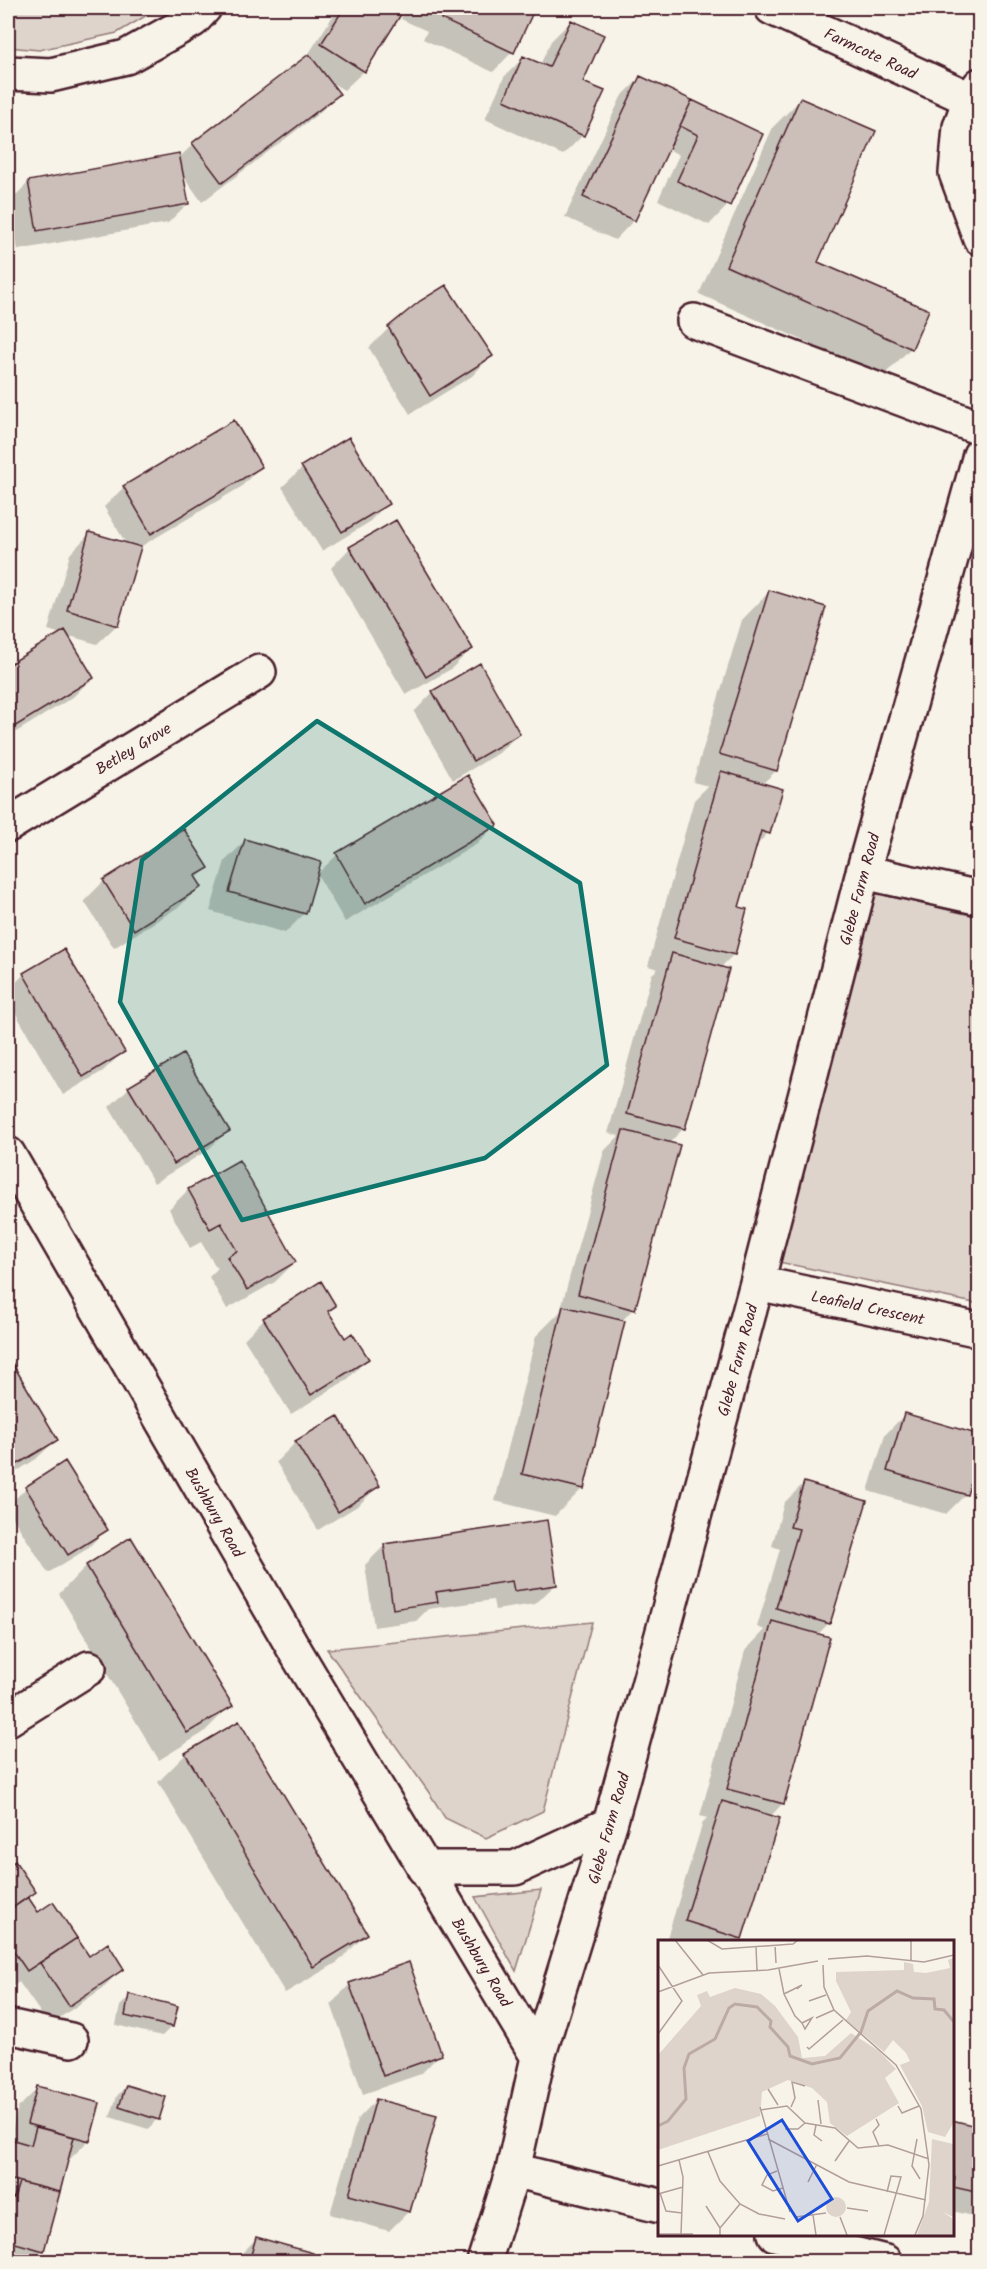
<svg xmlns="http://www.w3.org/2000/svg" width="987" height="2269" font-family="Kalam,sans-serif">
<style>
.green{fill:#ded4cc;stroke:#947a7c;stroke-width:1.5}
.shadow{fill:#0003}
.building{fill:#ccbfb9;stroke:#4a1f2b;stroke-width:1.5}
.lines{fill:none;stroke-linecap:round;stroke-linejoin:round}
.minor-casing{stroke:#4a1f2b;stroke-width:38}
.minor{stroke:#f7f3e8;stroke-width:33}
.marked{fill:#0f766e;fill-opacity:0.2;stroke:#0f766e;stroke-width:4.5;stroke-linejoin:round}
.labels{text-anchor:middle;stroke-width:6;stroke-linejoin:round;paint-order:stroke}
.street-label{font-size:16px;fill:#4a1f2b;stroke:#f7f3e8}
.inset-river{fill:none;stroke:#bcaaa7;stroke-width:3}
.inset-road{fill:none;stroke:#b29e9c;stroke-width:1.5}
.view{fill:#1d4ed8;fill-opacity:0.15;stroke:#1d4ed8;stroke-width:3}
.inset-edge{fill:none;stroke:#4a1f2b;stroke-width:3}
</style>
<rect width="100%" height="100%" fill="#f7f3e8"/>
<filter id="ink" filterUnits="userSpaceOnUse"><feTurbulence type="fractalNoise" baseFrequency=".0167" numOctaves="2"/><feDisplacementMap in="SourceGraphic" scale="12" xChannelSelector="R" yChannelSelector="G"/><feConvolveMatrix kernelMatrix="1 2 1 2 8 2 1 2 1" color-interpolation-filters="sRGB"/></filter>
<g filter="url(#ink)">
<path class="green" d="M8,8H159L117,33L39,50L8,47Z
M870,892L979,917V1304L774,1261Z
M592,1622L543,1811L486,1838L445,1818L430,1794L327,1649Z
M541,1890L516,1971L475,1897Z"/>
<path class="shadow" d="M338,8H404L364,71L344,90L327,80L338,94L318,114L202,202L182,174L187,204L168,223L18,250L9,202L29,182L179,158L193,144L306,58Z
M406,8H533L512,52L493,72L423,39L427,31L401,19Z
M571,21L581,83L583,135L563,155L485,119L504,77L524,57L540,65L551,41Z
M640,78L761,135L728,205L709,225L658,200L679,155L668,149L634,220L615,240L565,217L621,97Z
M801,99L816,262L911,348L883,376L699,294L773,127Z
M389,328L491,356L472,376L410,414L369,348Z
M348,439L387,504L368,523L322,551L282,487L302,468Z
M260,467L241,487L140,547L117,625L97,644L66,635L92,678L73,697L8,737V667L61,634L48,630L70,554L89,534L127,545L104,507L124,487Z
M350,548L471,649L451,669L406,695L331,568Z
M769,592L776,771L762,784L768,833L755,847L737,908L746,910L733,955L720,968L727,970L683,1129L668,1144L633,1309L621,1322L583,1488L555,1516L495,1501L536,1336L560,1312L604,1151L619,1136L608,1133L652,974L658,969L648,966L694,800L708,786L693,782L742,620Z
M433,692L519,733L499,753L453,780L414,712Z
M468,777L496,824L477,844L345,922L317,874L337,855Z
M245,841L305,913L285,933L210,911L225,861Z
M207,868L196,879L200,887L180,906L114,948L84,901L104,881Z
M63,951L123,1052L103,1071L63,1095L8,1000V991L24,974Z
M129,1088L228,1130L208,1150L154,1183L109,1107Z
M238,1162L295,1262L275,1282L227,1309L209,1277L217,1269L201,1242L190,1248L169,1209L188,1190Z
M321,1284L334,1306L327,1313L344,1340L367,1359L348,1379L291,1414L244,1339L264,1319Z
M8,1359L56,1440L36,1459L8,1477Z
M904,1415L966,1494L946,1514L868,1491L885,1435Z
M296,1442L378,1486L359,1505L318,1530L276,1462Z
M804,1483L829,1623L817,1635L783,1803L770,1817L741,1938L737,1942H671L666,1941L703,1822L707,1818L700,1816L745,1651L765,1630L757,1627L780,1549L772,1546L784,1503Z
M26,1488L106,1529L87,1549L48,1573L8,1510V1506Z
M131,1540L231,1705L203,1733L159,1760L59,1594L86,1566Z
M384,1546L555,1585L535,1604L495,1610L493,1600L428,1609L416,1621L374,1627L365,1565Z
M238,1723L366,1934L338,1962L285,1993L158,1782L185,1755Z
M15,1863L34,1892L27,1899L38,1914L53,1905L89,1958L122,1968L103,1988L49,2025L19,1982L8,1990V1868Z
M350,1984L440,2054L421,2074L363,2094L331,2004Z
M130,1996L172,2026L162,2036L116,2025L120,2006Z
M126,2086L157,2119L148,2129L110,2117L117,2096Z
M38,2088L89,2140L69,2160L67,2159L43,2250L32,2262H8V2144L18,2108Z
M376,2100L435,2116L408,2212L389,2231L330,2214L357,2120Z
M952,2122L980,2128V2214L977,2217L952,2211Z
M257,2238L308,2262H236L237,2258Z"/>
<path class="building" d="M344,8H405L365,72L321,44Z
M438,8H535L514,53L441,19L446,11Z
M571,20L604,35L583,82L605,91L584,136L504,100L523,56L549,67Z
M309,54L340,94L222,183L192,143Z
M640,76L692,100L635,221L583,197Z
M800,98L876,131L818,262L929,310L912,349L726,266Z
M692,100L763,134L730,206L677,181L698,135L680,126Z
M179,153L189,204L37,231L28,181Z
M8,184L12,186L8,203Z
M446,285L493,356L430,396L388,327L420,301Z
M234,420L262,467L151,534L123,486Z
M349,437L389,504L342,532L301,466Z
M396,520L473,649L426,677L349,547Z
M89,532L141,547L118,626L67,610Z
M769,590L826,607L777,771L719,754Z
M65,630L94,678L14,727L8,717V665Z
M480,663L520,734L473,761L432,691Z
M721,771L783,789L770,834L761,831L739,907L747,909L735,955L674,938Z
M468,775L498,825L365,904L336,853Z
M184,829L209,868L195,876L202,887L134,930L103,880Z
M245,839L321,862L306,914L229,892Z
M64,949L125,1052L83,1077L23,973Z
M672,953L729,969L685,1129L627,1114Z
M183,1054L230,1131L174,1164L128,1087Z
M623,1130L680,1145L635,1310L578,1294Z
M239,1160L296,1262L247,1290L227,1257L237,1251L221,1223L210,1229L188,1189Z
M321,1281L336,1306L328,1311L345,1338L352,1333L369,1359L311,1395L263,1318Z
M563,1306L625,1321L584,1489L522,1474Z
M8,1356L58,1440L16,1465L8,1452Z
M904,1413L980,1435V1454L967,1495L887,1471Z
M338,1416L380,1486L338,1512L295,1441Z
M65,1461L108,1530L68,1555L25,1487Z
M804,1482L867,1501L830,1624L776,1608L799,1529L790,1527Z
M547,1520L557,1585L514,1591L512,1581L436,1592L438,1602L393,1609L384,1544Z
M131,1537L233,1706L187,1733L86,1565Z
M772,1621L830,1637L784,1804L727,1789Z
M239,1721L368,1934L313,1967L185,1753Z
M722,1801L780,1818L742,1939L685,1921Z
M15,1861L36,1892L8,1911V1866Z
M28,1897L38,1912L53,1902L77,1938L27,1971L8,1943V1911Z
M77,1938L89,1956L108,1943L124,1969L69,2006L40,1963Z
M409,1962L442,2055L383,2076L349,1983Z
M129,1994L178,2006L173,2027L125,2016Z
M126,2085L166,2097L159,2120L119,2107Z
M37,2086L100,2103L90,2141L27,2124Z
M376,2099L437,2115L410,2212L349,2195Z
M952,2120L980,2127V2193L953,2187L955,2177L952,2176Z
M36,2127L74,2137L60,2192L8,2179V2150L10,2139L31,2145Z
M19,2182L60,2192L44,2251L8,2241V2196L14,2198Z
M256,2237L313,2253L310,2262H249Z"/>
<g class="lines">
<g class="minor-casing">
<path id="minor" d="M772,8L970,99
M8,73L51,75L126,57L193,20L204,8
M980,85L970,99L960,127L956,173L980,238
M694,321L980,428
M8,825L259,672
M863,872L980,898
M8,1154L297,1654L538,2057
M757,1283L980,1330
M8,1719L89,1668
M424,1868H515L610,1824
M8,2026L71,2040
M513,2170L660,2206
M775,2234L885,2262
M484,2262L513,2170L538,2057L610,1824L662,1635L757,1283L863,872L980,455"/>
</g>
<use href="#minor" class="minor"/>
</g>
</g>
<path class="marked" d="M317,721L580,883L607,1065L485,1158L242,1220L120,1002L142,860Z"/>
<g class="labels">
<g class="street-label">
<text transform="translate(871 53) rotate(25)" y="6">Farmcote Road</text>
<text transform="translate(133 748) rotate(-31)" y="6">Betley Grove</text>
<text transform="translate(859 889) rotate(-75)" y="6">Glebe Farm Road</text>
<text transform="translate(868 1307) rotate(12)" y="6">Leafield Crescent</text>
<text transform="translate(737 1360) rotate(-75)" y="6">Glebe Farm Road</text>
<text transform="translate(215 1512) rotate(60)" y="6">Bushbury Road</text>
<text transform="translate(608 1828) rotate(-74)" y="6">Glebe Farm Road</text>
<text transform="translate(482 1962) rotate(59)" y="6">Bushbury Road</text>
</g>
</g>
<g transform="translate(658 1940)">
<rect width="296" height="296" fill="#f7f3e8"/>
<path d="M295,18L296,182L287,197L270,192L264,166L242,125L252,121L248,113L235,100L226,112L188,80L193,72L178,41V32L246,30V22L255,24L256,32L268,33L292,28L290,20ZM77,48L103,54L117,66L140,97L144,118L167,116L193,93L221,111L238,129L227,138L241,163L189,196L172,183L169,162L154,148L130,140L104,152L102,176L0,210V115L43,66L39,55L49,51L52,57ZM274,199L295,204V277L285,272L295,279V295H259L271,262ZM168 267a10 10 0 1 1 20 0a10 10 0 1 1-20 0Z" fill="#ded4cc"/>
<path class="inset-river" d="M0,186L10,181L28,159L26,128L31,114L57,99L71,68L77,64L99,67L113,81L112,87L130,107L132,116L154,124L182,118L203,92L210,71L239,51L255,58L276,59L277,69L286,70L296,82"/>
<path class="inset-road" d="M17,0L45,35M49,0L64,9L135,4L140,0M117,5L118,23M98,7L99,30M170,19L209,16L266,22L296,15M253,21V0M0,25L24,61L0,94M165,25L166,47L176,70L238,125L263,169L271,225L265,276L257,295M121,29L126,54L137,76L144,83L154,78L147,89L144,83M0,52L51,33L110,30L160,21M126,54L144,45L139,49M151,61L168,55M158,78L176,70M149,107L151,109L185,80M110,149L120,165M160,160L163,184M240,166L244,173L261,166M102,167L132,272M133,167L137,158L134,142L147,146M102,170L129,166L147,183L177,188L200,208L230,205L271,219M218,179L221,185L215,192L221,206M158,185L156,195L164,201M127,189H140L147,183M110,199L191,242L268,260M259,199L254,226L262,239M50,212L62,241L82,264L101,274L127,279M21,220L25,237L23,295M177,221L191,201M0,226L109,194M119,231L109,235L104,245L115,251L125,248M150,242L159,224M2,253L8,271L24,273M0,254L25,247M48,266L62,288M189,268L210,271M155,275L158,295M138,277L168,273M182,277L189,295M0,294H35M62,295V288L82,264M226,295L243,237L233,236L229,252"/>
<path class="view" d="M124,180L174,259L140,281L90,201Z"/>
<rect width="296" height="296" class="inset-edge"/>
</g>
<rect width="987" height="2269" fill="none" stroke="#f7f3e8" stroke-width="30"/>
<rect x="15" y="15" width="957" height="2239" fill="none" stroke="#4a1f2b" stroke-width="2" filter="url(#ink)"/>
</svg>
